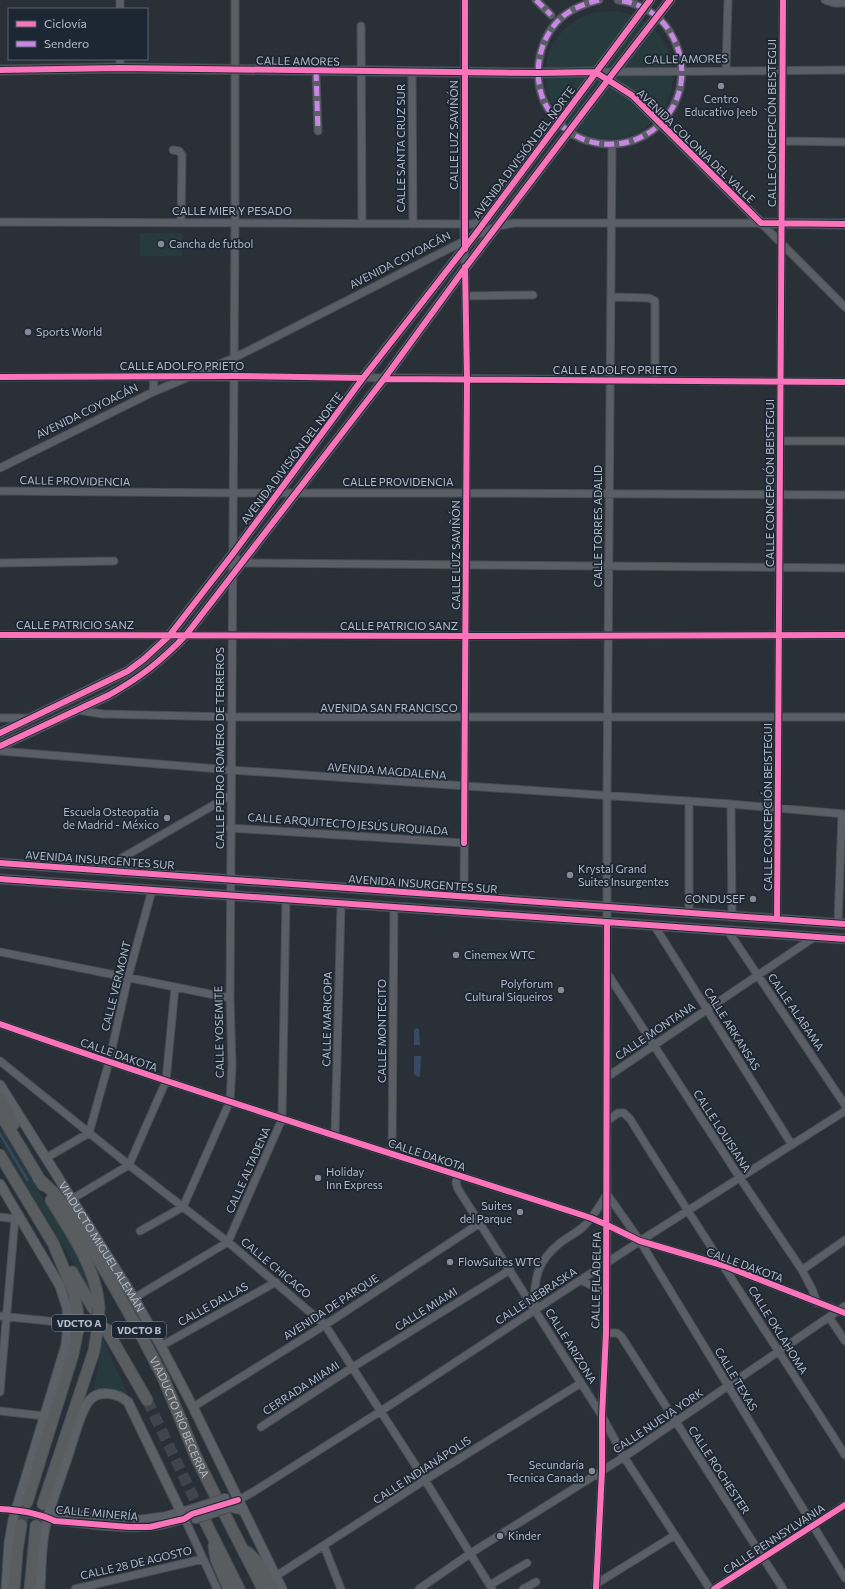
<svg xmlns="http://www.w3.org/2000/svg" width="845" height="1589" font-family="Commissioner,sans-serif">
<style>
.green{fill:#273a3e}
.water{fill:#384963}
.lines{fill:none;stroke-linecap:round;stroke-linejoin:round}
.highway-tunnel{stroke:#3f454e;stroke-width:11;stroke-dasharray:11 5.5;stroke-linecap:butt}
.minor-casing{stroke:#484c53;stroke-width:9}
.major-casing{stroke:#484c55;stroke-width:11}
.highway-casing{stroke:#474c53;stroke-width:13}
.minor{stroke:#5a5e66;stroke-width:7}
.major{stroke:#5c6168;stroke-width:9}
.highway{stroke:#5a5d60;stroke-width:11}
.minor-bridge-casing{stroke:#484c53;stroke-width:9;stroke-linecap:butt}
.highway-bridge-casing{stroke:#474c53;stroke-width:13;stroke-linecap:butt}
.minor-bridge{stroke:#5a5e66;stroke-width:7}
.highway-bridge{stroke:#5a5d60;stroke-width:11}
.quiet{stroke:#c787e3;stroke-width:5;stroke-dasharray:10 5;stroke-linecap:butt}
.cycleway-casing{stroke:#1d2633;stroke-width:8}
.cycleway{stroke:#fb73b8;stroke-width:6}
.poi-dot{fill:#848b96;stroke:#1d2633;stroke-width:1.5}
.labels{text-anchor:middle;stroke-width:3.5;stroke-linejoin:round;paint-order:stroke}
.shield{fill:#1d2633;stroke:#878f9c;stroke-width:1}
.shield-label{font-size:10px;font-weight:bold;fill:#b4bcc9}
.street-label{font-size:11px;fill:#b4bcc9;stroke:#1d2633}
.poi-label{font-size:11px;fill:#b4bcc9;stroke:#1d2633;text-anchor:start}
</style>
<rect width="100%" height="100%" fill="#2a3038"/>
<path class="green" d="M545 75a64 64 0 1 1 128 0a64 64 0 1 1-128 0Z
M140,233H182V256H140Z
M0,1126L81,1262L88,1277L93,1296L0,1142Z
M103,1338L127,1394C115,1390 105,1386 93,1393Z"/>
<path class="water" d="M416,1028L419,1029L420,1045H414V1030Z
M414,1056H421L420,1076L418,1077L415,1075L414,1073Z
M0,1132L29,1180L27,1182L0,1136Z"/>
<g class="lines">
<path class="highway-tunnel" d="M147,1400L203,1517
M21,1525L27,1502"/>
<g class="minor-casing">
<path id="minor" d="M536,0L551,15
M599,0C587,3 576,7 566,14C540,33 532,71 543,99C551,118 568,135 588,141C654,160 706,91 670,32C659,14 640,3 618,0
M825,0L834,3H845
M120,9V0
M361,26L362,223
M120,68V59
M726,70L728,0
M316,71L318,131
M412,72L413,224
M595,72L845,70
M782,141L845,142
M173,150L179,151L182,155L181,222
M0,222L472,224L485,221
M466,296L533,295
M611,297L649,298L655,301V381
M149,376L154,381L153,392
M0,377C282,375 563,380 845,382
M780,441H845
M0,468L153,392L234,358L474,236L498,226L514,223H761L845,307
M0,491L232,493H466L845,495
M232,555L242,563L845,568
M0,563L114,561
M0,635L465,636L845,635
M77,710L103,714L231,717H845
M0,718H30
M0,751L231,770L731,804L845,814
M689,801V913
M731,804L732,916
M230,828L464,843
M101,870L231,795
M464,897L467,379L464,224L465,0
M777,919L783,0
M838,923L842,814
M654,925L792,1145
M728,931L845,1105
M0,952L230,998
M607,973L740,1178L802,1270L812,1289L817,1303
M0,1024C196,1093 394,1154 591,1218L607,1225L640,1241L725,1266L845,1313
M0,1061L129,1165L228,1242L325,1325L425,1480L492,1589
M607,1077L816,936
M607,1121L618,1113H624L630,1119C700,1232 774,1343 845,1455
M335,1136L341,904
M392,1155L394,908
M46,1158L89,1133L109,1062L128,977L152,890
M457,1175L456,1183L458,1189L602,1416L624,1457L710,1589
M607,1194L640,1241L845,1578
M72,1199L129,1165L166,1081L175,987
M183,1207L230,1101L232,1065L230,998L235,222V0
M0,1217L18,1219
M140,1231L183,1207
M802,1270L845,1240
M581,1280L606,1293
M134,1298L228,1242L282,1119L286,899
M534,1309C534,1280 536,1262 560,1243C568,1237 576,1233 583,1227C593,1218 600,1205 607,1194
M0,1316L68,1323
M829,1317L845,1341
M606,1333H617L621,1336L783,1589
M161,1346L276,1282
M0,1392L15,1218
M193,1407L325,1325L480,1223
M0,1411L44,1416
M261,1427L353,1367L510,1270
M228,1503L244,1497L253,1492L381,1411L640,1241L845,1111
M230,1508L243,1511
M0,1509L19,1511
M183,1515L217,1589
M45,1517L55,1521C94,1525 158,1537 192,1514
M48,1518L57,1513L141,1519L164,1516L190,1509
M324,1546L341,1589
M276,1576L425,1480L581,1383
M596,1584L675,1535
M490,1585L527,1563
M75,1589L203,1559
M419,1589L471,1553L624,1457L845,1306
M523,1589L536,1582
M596,1589L602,1471V1416L606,1333L607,1225V796L612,145
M714,1589L845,1505"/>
</g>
<g class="major-casing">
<g id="major">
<path d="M0,70L120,68L538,73L595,72L608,80L633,96L761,223L845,224"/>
<path d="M0,733L128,671L144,659L169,636L232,555L363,378L474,236L650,0"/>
<path d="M0,746L109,695C141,677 161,661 186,635L384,379L465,268L614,72L670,0"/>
<path d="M0,863L845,924"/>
<path d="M0,879L845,939"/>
<path id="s1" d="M0,1085L134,1298L161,1346L193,1407L282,1589"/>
<path d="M0,1184L60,1286L67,1308L68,1323L66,1345L13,1520L9,1543L6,1589"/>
<path d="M40,1589C41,1569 41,1548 45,1528C51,1500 63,1473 71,1446C75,1434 81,1410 89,1401C98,1389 118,1393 128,1402L181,1512"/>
</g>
</g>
<g class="highway-casing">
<g id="highway">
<path d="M0,1098L14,1124"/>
<path d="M0,1113L43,1185"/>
<path d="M0,1155L53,1243L74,1293L78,1315L79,1325L73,1354L27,1502"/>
<path id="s2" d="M39,1179L53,1192L71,1215L108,1276L138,1329L163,1377L196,1457L215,1495"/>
<path d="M51,1200C71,1233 96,1267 99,1307"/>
<path d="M72,1272L93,1308"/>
<path d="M106,1329L147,1400"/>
<path d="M43,1504L94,1351L98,1326"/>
<path d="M225,1515L263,1589"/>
<path d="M205,1521L239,1589"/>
<path d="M214,1546L216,1559L229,1589"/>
<path d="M247,1552C260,1562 266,1575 273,1589"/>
<path d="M14,1589L17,1551L21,1525"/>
<path d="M30,1589L36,1526"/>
</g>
</g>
<use href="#minor" class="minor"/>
<use href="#major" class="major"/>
<use href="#highway" class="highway"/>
<g class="minor-bridge-casing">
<path id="minor-bridge" d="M190,1509L226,1497
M19,1511L45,1517
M192,1514L228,1503
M195,1520L230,1508"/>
</g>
<g class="highway-bridge-casing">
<path id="highway-bridge" d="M98,1326L99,1307"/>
</g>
<use href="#minor-bridge" class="minor-bridge"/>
<use href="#highway-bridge" class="highway-bridge"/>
<path class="quiet" d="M536,0L551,15
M599,0C587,3 576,7 566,14C540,33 532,71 543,99C551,118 568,135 588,141C654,160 706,91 670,32C659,14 640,3 618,0
M316,71L318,131"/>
<g class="cycleway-casing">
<path id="cycleway" d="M465,0V249
M0,70L120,68L538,73L595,72L608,80L633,96L761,223L845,224
M0,377L234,376L363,378
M384,379L845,382
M0,635L465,636L845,635
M0,733L128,671L144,659L169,636L232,555L363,378L474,236L650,0
M0,746L109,695C141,677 161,661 186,635L384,379L465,268L614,72L670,0
M464,843L467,379L465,267
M0,863L845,924
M0,879L845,939
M777,919L783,0
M0,1024C196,1093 394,1154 591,1218L607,1225L640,1241L725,1266L845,1313
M0,1509C18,1510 38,1513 55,1521L129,1527H150L184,1519L192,1514L238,1500
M596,1589L602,1471V1416L606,1333L607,922
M714,1589L845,1505"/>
</g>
<use href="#cycleway" class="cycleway"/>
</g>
<g class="poi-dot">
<circle cx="721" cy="86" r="4"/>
<circle cx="161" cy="244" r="4"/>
<circle cx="28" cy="332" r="4"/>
<circle cx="167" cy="818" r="4"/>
<circle cx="570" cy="875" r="4"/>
<circle cx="753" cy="899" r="4"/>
<circle cx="456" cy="955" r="4"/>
<circle cx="561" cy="990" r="4"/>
<circle cx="318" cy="1178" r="4"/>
<circle cx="520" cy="1212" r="4"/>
<circle cx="450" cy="1262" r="4"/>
<circle cx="592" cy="1471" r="4"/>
<circle cx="500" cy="1536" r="4"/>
</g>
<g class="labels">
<g class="shield">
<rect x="52" y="1315" width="54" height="16" rx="3"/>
<rect x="112" y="1322" width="54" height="16" rx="3"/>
</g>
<g class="shield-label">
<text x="79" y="1327">VDCTO A</text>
<text x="139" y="1334">VDCTO B</text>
</g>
<g class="street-label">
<text transform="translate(686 59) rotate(-1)" y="4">CALLE AMORES</text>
<text transform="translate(298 61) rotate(1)" y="4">CALLE AMORES</text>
<text transform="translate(772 123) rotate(-90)" y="4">CALLE CONCEPCIÓN BEISTEGUI</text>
<text transform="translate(454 135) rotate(-90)" y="4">CALLE LUZ SAVIÑÓN</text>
<text transform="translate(696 146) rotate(44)" y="4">AVENIDA COLONIA DEL VALLE</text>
<text transform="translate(401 148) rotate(-90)" y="4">CALLE SANTA CRUZ SUR</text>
<text transform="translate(524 152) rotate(-53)" y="4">AVENIDA DIVISIÓN DEL NORTE</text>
<text x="232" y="215">CALLE MIER Y PESADO</text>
<text transform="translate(400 260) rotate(-27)" y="4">AVENIDA COYOACÁN</text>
<text x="182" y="370">CALLE ADOLFO PRIETO</text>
<text x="615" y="374">CALLE ADOLFO PRIETO</text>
<text transform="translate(87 411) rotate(-26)" y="4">AVENIDA COYOACÁN</text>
<text transform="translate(292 458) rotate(-53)" y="4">AVENIDA DIVISIÓN DEL NORTE</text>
<text transform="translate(75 481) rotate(1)" y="4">CALLE PROVIDENCIA</text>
<text x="398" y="486">CALLE PROVIDENCIA</text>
<text transform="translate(770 483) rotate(-90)" y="4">CALLE CONCEPCIÓN BEISTEGUI</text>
<text transform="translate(598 526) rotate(-90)" y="4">CALLE TORRES ADALID</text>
<text transform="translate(456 555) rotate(-90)" y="4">CALLE LUZ SAVIÑÓN</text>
<text x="75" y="629">CALLE PATRICIO SANZ</text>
<text x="399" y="630">CALLE PATRICIO SANZ</text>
<text x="389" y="712">AVENIDA SAN FRANCISCO</text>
<text transform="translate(220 748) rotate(-90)" y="4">CALLE PEDRO ROMERO DE TERREROS</text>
<text transform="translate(387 771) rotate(4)" y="4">AVENIDA MAGDALENA</text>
<text transform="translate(768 807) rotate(-90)" y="4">CALLE CONCEPCIÓN BEISTEGUI</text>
<text transform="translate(348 824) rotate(4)" y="4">CALLE ARQUITECTO JESÚS URQUIADA</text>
<text transform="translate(100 860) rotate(4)" y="4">AVENIDA INSURGENTES SUR</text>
<text transform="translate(423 884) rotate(4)" y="4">AVENIDA INSURGENTES SUR</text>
<text transform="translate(116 986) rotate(-76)" y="4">CALLE VERMONT</text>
<text transform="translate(796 1012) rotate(56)" y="4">CALLE ALABAMA</text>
<text transform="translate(327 1019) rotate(-89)" y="4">CALLE MARICOPA</text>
<text transform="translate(732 1029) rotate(58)" y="4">CALLE ARKANSAS</text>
<text transform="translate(382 1031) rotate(-90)" y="4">CALLE MONTECITO</text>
<text transform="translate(655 1031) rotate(-34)" y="4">CALLE MONTANA</text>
<text transform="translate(219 1032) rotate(-91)" y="4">CALLE YOSEMITE</text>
<text transform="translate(119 1055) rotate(19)" y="4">CALLE DAKOTA</text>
<text transform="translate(722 1131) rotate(57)" y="4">CALLE LOUISIANA</text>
<text transform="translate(427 1155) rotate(18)" y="4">CALLE DAKOTA</text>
<text transform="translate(248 1170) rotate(-66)" y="4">CALLE ALTADENA</text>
<text dy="4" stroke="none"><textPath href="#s1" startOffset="191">VIADUCTO MIGUEL ALEMÁN</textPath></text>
<text transform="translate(745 1265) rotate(20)" y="4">CALLE DAKOTA</text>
<text transform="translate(276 1268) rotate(40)" y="4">CALLE CHICAGO</text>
<text transform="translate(596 1280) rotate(-89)" y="4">CALLE FILADELFIA</text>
<text transform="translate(536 1296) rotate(-33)" y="4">CALLE NEBRASKA</text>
<text transform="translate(213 1304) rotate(-29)" y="4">CALLE DALLAS</text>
<text transform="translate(331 1307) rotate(-33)" y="4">AVENIDA DE PARQUE</text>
<text transform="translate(426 1309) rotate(-32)" y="4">CALLE MIAMI</text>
<text transform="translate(778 1330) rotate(58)" y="4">CALLE OKLAHOMA</text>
<text transform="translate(571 1346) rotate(58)" y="4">CALLE ARIZONA</text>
<text transform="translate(736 1379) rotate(59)" y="4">CALLE TEXAS</text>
<text transform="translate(301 1388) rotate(-33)" y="4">CERRADA MIAMI</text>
<text dy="4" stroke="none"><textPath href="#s2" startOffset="278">VIADUCTO RÍO BECERRA</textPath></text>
<text transform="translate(658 1421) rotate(-34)" y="4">CALLE NUEVA YORK</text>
<text transform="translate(422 1470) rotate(-33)" y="4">CALLE INDIANÁPOLIS</text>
<text transform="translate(719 1470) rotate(57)" y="4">CALLE ROCHESTER</text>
<text transform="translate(97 1513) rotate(5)" y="4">CALLE MINERÍA</text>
<text transform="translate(774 1539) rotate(-33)" y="4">CALLE PENNSYLVANIA</text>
<text transform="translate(136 1563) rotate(-13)" y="4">CALLE 28 DE AGOSTO</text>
</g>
<g class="poi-label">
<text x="721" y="103" text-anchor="middle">Centro<tspan x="721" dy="13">Educativo Jeeb</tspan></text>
<text x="169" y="248">Cancha de futbol</text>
<text x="36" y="336">Sports World</text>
<text x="159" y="816" text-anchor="end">Escuela Osteopatia<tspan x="159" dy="13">de Madrid - México</tspan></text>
<text x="578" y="873">Krystal Grand<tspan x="578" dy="13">Suites Insurgentes</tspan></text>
<text x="745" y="903" text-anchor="end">CONDUSEF</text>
<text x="464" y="959">Cinemex WTC</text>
<text x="553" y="988" text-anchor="end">Polyforum<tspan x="553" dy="13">Cultural Siqueiros</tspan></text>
<text x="326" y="1176">Holiday<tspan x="326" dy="13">Inn Express</tspan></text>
<text x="512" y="1210" text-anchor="end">Suites<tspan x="512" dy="13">del Parque</tspan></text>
<text x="458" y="1266">FlowSuites WTC</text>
<text x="584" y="1469" text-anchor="end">Secundaría<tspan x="584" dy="13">Tecnica Canada</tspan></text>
<text x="508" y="1540">Kinder</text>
</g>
</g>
<rect x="8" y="8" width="140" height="52" fill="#1d2633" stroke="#59626f"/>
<rect x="16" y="21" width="20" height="6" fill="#fb73b8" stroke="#59626f"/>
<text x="44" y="28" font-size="12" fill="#b4bcc9">Ciclovía</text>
<rect x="16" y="41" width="20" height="6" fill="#c787e3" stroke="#59626f"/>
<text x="44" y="48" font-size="12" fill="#b4bcc9">Sendero</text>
</svg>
